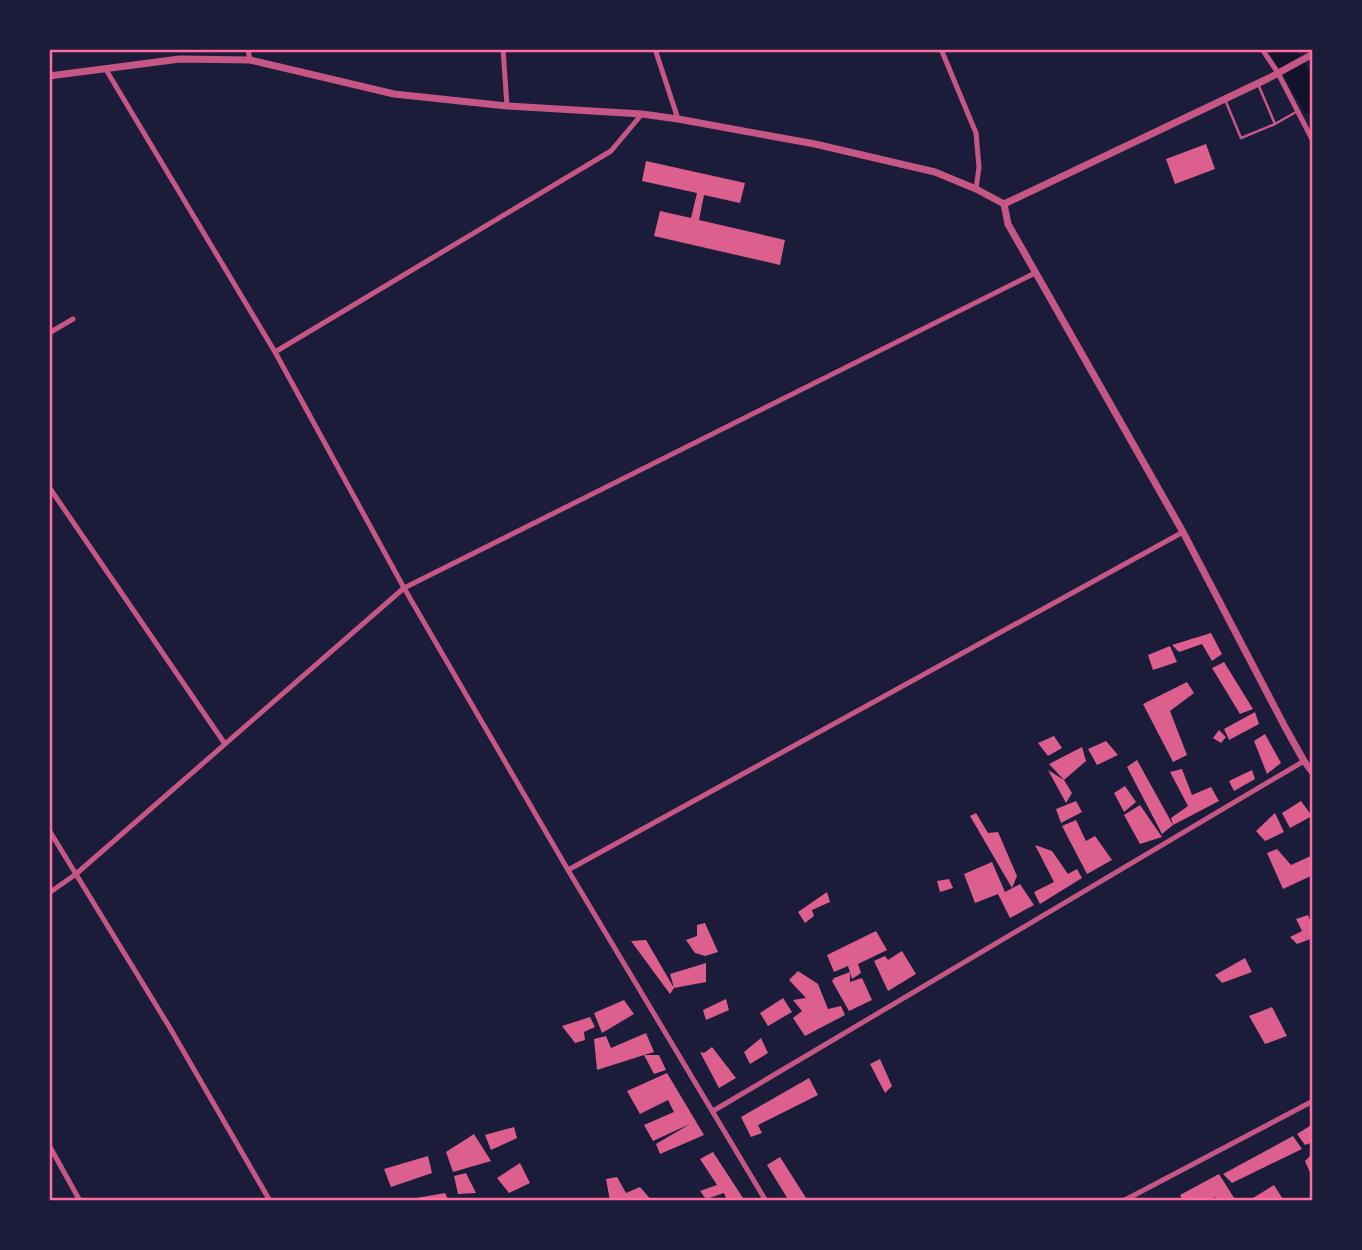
<svg xmlns="http://www.w3.org/2000/svg" width="1362" height="1250" font-family="'PT Sans',sans-serif">
<style>
.lines{fill:none;stroke-linecap:round;stroke-linejoin:round}
.river{stroke:#12122b;stroke-width:24}
.building{fill:#dd5f8e}
.service{stroke:#c65784;stroke-width:2.5}
.minor{stroke:#c65784;stroke-width:5}
.tertiary{stroke:#c65784;stroke-width:7}
.neatline{fill:none;stroke:#ff6b9d;stroke-width:2.5}
</style>
<rect width="100%" height="100%" fill="#1b1b3a"/>
<g class="lines">
<path class="river" d="M1282,49L1313,102"/>
</g>
<path class="building" d="M1206,144L1215,169L1175,184L1166,159Z
M646,161L745,183L740,203L704,195L699,220L785,240L780,265L654,236L660,211L691,218L697,193L642,181Z
M1211,633L1222,654L1212,661L1202,644L1179,652L1172,645Z
M1170,646L1177,662L1153,670L1148,655Z
M1224,662L1253,709L1240,714L1212,668Z
M1187,682L1194,693L1170,711L1187,755L1173,762L1143,704Z
M1255,712L1259,724L1229,740L1224,729Z
M1219,730L1226,737L1221,743L1213,738Z
M1265,734L1281,763L1267,774L1254,741Z
M1054,736L1062,748L1048,756L1038,743Z
M1106,741L1118,755L1097,765L1088,749Z
M1082,747L1086,761L1064,780L1049,764Z
M1137,760L1173,825L1162,834L1127,767Z
M1182,769L1192,795L1211,787L1219,801L1173,825L1171,818L1188,806L1170,772Z
M1048,770L1064,780L1072,793L1066,803Z
M1252,770L1255,779L1234,791L1229,781Z
M1125,786L1136,802L1124,812L1114,793Z
M1076,801L1082,812L1061,823L1056,809Z
M1301,801L1312,816L1290,828L1282,813Z
M1140,805L1162,837L1140,844L1124,815Z
M976,813L988,833L998,832L1017,876L1012,888L970,816Z
M1275,813L1284,832L1265,841L1256,831Z
M1076,820L1086,841L1095,836L1112,860L1087,874L1062,826Z
M1035,845L1052,851L1068,874L1077,869L1082,878L1040,904L1034,892L1054,882Z
M1277,849L1291,865L1313,855V875L1283,889L1267,853Z
M992,862L1005,892L1020,884L1034,905L1010,918L998,894L975,903L964,874Z
M949,879L953,888L940,892L937,881Z
M827,892L830,902L812,910L814,916L805,923L798,912Z
M1308,915L1313,927V938L1297,944L1290,937L1302,931L1296,919Z
M705,923L718,952L705,956L695,953L686,940L697,936V925Z
M876,931L887,950L858,964L861,973L852,979L848,966L834,972L827,955Z
M646,940L674,988L670,994L631,941Z
M902,951L916,974L888,991L874,961L885,956L888,960Z
M1245,958L1252,972L1222,983L1215,975Z
M706,963V982L674,988L670,974Z
M798,971L818,984L828,1009L841,1006L845,1015L805,1036L793,1018L802,1011L793,1000L806,998L789,980Z
M850,972V982L862,978L872,1000L849,1011L832,981L834,978Z
M783,998L792,1012L768,1026L760,1013Z
M726,999L729,1010L706,1020L703,1010Z
M624,1000L634,1014L602,1033L594,1013Z
M1272,1007L1287,1036L1265,1044L1249,1016Z
M590,1017L595,1027L584,1032L585,1040L575,1043L562,1026Z
M646,1033L654,1052L644,1055H659L666,1070L654,1074L644,1055L597,1070L594,1039L606,1036L611,1048Z
M761,1038L768,1053L750,1064L744,1052Z
M712,1047L736,1078L719,1088L700,1052L704,1053Z
M880,1059L892,1086L885,1093L870,1064Z
M667,1073L704,1135L660,1154L656,1144L690,1124L653,1141L644,1125L674,1112L668,1100L640,1114L627,1091Z
M809,1078L818,1095L758,1125L762,1133L751,1137L741,1117Z
M1313,1124V1142L1305,1145L1297,1134Z
M514,1127L517,1138L491,1150L485,1135Z
M474,1134L491,1161L453,1172L446,1152Z
M1293,1136L1302,1149L1232,1183L1223,1174Z
M713,1152L745,1201H727L724,1193L706,1199L700,1191L717,1185L700,1159Z
M1313,1153V1179L1305,1161Z
M428,1156L432,1173L391,1187L384,1169Z
M780,1157L808,1201H789L767,1165Z
M520,1163L530,1183L509,1193L497,1178Z
M466,1173L476,1193L458,1194L454,1176Z
M1219,1174L1236,1201H1219L1215,1197L1206,1201H1183L1180,1195Z
M617,1177L626,1193L640,1187L652,1201H610L606,1179Z
M1274,1185L1284,1201H1255L1253,1198Z
M445,1193L449,1201H405V1200Z"/>
<g class="lines">
<path class="service" d="M1226,102L1241,138L1275,124L1258,84
M1275,124L1296,112"/>
<path class="minor" d="M248,49L250,60
M503,49L507,106
M655,49L678,119
M941,49L976,133L979,167L976,189
M1262,49L1278,73L1313,141
M105,68L275,352L404,588L568,870L766,1201
M49,333L73,319
M275,352L611,151L642,114
M49,487L225,744
M49,830L170,1028L270,1201
M568,870L1183,532
M49,893L76,874L404,588L1035,273
M713,1111L1304,761
M49,1145L80,1201
M1123,1201L1313,1101"/>
<path class="tertiary" d="M49,76L180,59L250,60L394,94L507,106L642,114L678,119L815,144L935,172L976,189L1004,204
M1004,204L1008,224L1183,532L1285,727L1304,761L1313,773
M1004,204L1269,78L1313,54"/>
</g>
<rect width="1362" height="1250" fill="none" stroke="#1b1b3a" stroke-width="102"/>
<rect x="51" y="51" width="1260" height="1148" class="neatline"/>
</svg>
